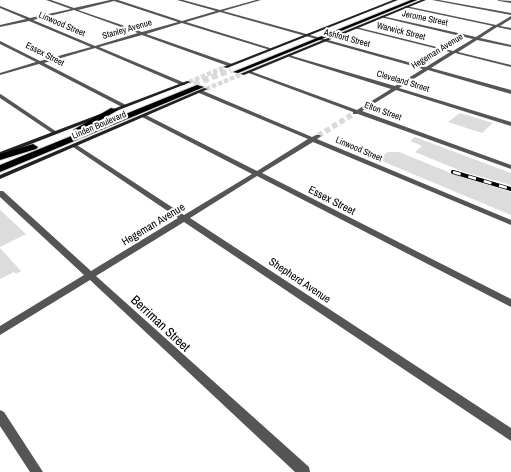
<svg xmlns="http://www.w3.org/2000/svg" width="511" height="472" font-family="'Archivo Narrow',sans-serif">
<style>
.green{fill:#dcdcdc}
.lines{fill:none;stroke-linecap:round;stroke-linejoin:round}
.street-tunnel{stroke:#d9d9d9;stroke-width:5.5;stroke-dasharray:5.5 3;stroke-linecap:butt}
.secondary-tunnel{stroke:#d9d9d9;stroke-width:4.5;stroke-dasharray:4.5 2;stroke-linecap:butt}
.highway-tunnel{stroke:#d9d9d9;stroke-width:6;stroke-dasharray:6 3.5;stroke-linecap:butt}
.highway-casing{stroke:#dbdbdb;stroke-width:2}
.street{fill:#555;fill-rule:evenodd}
.secondary{fill:#222;fill-rule:evenodd}
.highway{fill:#000;fill-rule:evenodd}
.rail-casing{stroke:#000;stroke-width:4}
.rail{stroke:#fff;stroke-width:2.5;stroke-dasharray:8;stroke-linecap:butt}
.labels{text-anchor:middle;stroke-width:4;stroke-linejoin:round;paint-order:stroke}
.far-street-label{font-size:9px;fill:#000;stroke:#fff}
.street-label{font-size:11px;fill:#000;stroke:#fff}
.near-street-label{font-size:13px;fill:#000;stroke:#fff}
</style>
<rect width="100%" height="100%" fill="#fff"/>
<path class="green" d="M460,113L493,123L482,133L448,122Z
M415,137L511,173V185L464,172L415,152L422,146L410,141Z
M388,152H399L453,174L511,192V215L377,159Z
M0,210L26,234L0,247Z
M0,248L21,271L16,274L14,272L0,279Z"/>
<g class="lines">
<path class="street-tunnel" d="M318,136L353,114"/>
<path class="secondary-tunnel" d="M189,82L225,67
M206,89L242,74"/>
<path class="highway-tunnel" d="M194,84L231,70"/>
<g class="highway-casing">
<path id="highway" d="M411,0H417L238,73L233,72Z
M197,85L204,87L0,172V165Z
M111,108L118,110L80,132L77,133L73,130Z
M33,144L38,147L36,149L0,160V154Z"/>
</g>
<path class="street" d="M46,0H51L74,8L110,0H118L182,21L216,11L177,0H183L220,10L256,0H261L223,11L426,67L450,52L354,28L356,27L453,51L473,39L380,17L382,16L476,37L493,26L404,7L406,6L496,25L511,16V19L500,26L511,28V30L497,27L480,38L511,45V47L477,40L458,52L511,65V67L455,53L431,68L511,90V94L428,70L399,88L511,122V126L396,90L362,111L511,165V169L358,114H353V112L246,72L250,71L357,110L391,89L289,57V55L395,86L423,69L220,12L186,22L270,48V50L182,23L146,34L232,64V66H228L142,35L99,47L185,83V85H181L95,48L44,63L126,105V107H122L39,64L0,75V73L36,62L0,44V41L40,61L91,47L29,21L0,27V25L26,19L0,8V6L30,18L71,9ZM114,1L178,22L142,32L78,10ZM74,10L138,33L95,46L33,20Z
M432,0H439L511,13V15Z
M497,0L511,1V3L499,1Z
M201,90L312,137L316,135H320L321,136L317,139L511,220V225L313,142L262,173L511,299V307L257,176L190,218L511,428V441L184,222L96,276L309,467L310,472H295L90,280L0,335V326L84,275L0,197V191H3L91,271L178,218L73,147V145H77L184,215L252,174L142,117V115H146L257,171L308,139L199,93L198,92Z
M0,94L2,95L57,132L52,133L0,98Z
M0,410L4,412L43,472H30L0,426Z"/>
<path class="secondary" d="M393,0H398L227,68L223,67Z
M421,0H426L244,75L240,74Z
M187,81L191,82L0,156V152Z
M204,88L208,89L0,179V175Z"/>
<use href="#highway" class="highway"/>
<g class="rail-casing">
<path id="rail" d="M453,172L511,189"/>
</g>
<use href="#rail" class="rail"/>
</g>
<g class="labels">
<g class="far-street-label">
<text transform="translate(425 18) rotate(12)" y="3">Jerome Street</text>
<text transform="translate(62 24) rotate(23)" y="3">Linwood Street</text>
<text transform="translate(127 29) rotate(-16)" y="3">Stanley Avenue</text>
<text transform="translate(401 31) rotate(14)" y="3">Warwick Street</text>
<text transform="translate(347 38) rotate(15)" y="3">Ashford Street</text>
<text transform="translate(437 51) rotate(-32)" y="3">Hegeman Avenue</text>
<text transform="translate(45 54) rotate(27)" y="3">Essex Street</text>
<text transform="translate(403 81) rotate(17)" y="3">Cleveland Street</text>
<text transform="translate(383 111) rotate(20)" y="3">Elton Street</text>
<text transform="translate(99 125) rotate(-23)" y="3">Linden Boulevard</text>
<text transform="translate(359 149) rotate(23)" y="3">Linwood Street</text>
</g>
<g class="street-label">
<text transform="translate(332 200) rotate(27)" y="4">Essex Street</text>
<text transform="translate(153 224) rotate(-31)" y="4">Hegeman Avenue</text>
<text transform="translate(300 280) rotate(34)" y="4">Shepherd Avenue</text>
</g>
<g class="near-street-label">
<text transform="translate(161 323) rotate(43)" y="5">Berriman Street</text>
</g>
</g>
</svg>
